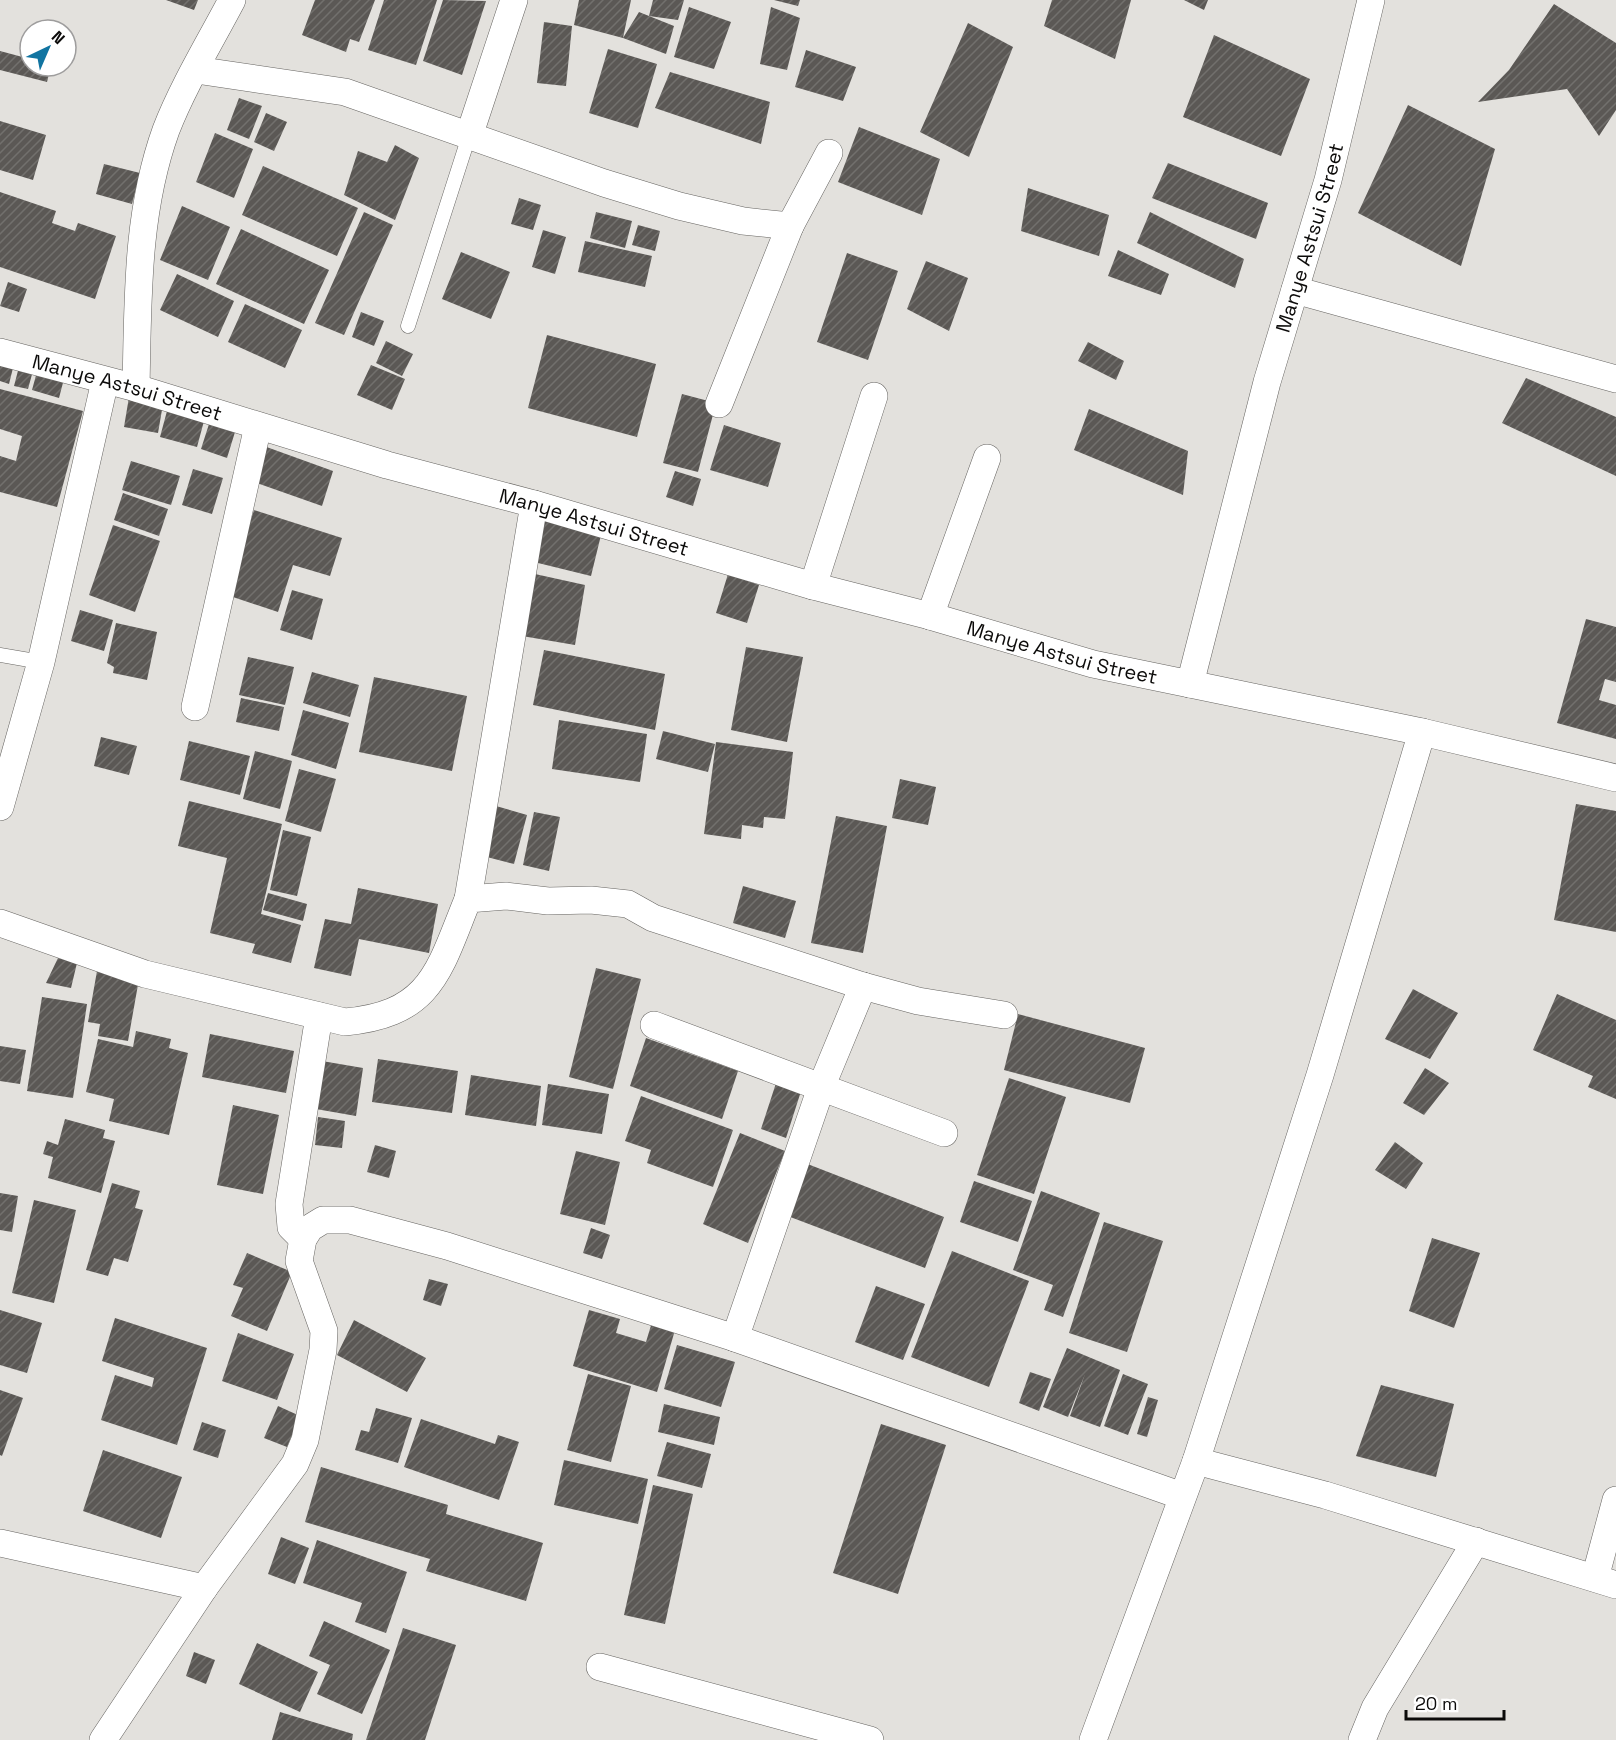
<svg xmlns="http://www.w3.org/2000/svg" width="1616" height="1740" font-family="'Space Grotesk',sans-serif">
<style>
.building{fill:url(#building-hatch)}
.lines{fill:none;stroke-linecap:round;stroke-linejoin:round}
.lane-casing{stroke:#666461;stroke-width:15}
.street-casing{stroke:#666461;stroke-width:28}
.lane{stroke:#fff;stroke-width:14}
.street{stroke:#fff;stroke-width:27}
.labels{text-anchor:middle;stroke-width:6;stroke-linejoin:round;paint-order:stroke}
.street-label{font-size:20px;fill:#0c0b0a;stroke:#fff}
</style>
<defs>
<pattern id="building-hatch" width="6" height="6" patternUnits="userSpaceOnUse" patternTransform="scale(1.5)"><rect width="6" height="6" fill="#5b5855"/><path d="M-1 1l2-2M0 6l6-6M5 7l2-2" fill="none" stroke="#72706d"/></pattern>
</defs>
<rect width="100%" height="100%" fill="#e3e1dd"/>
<path class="building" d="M166,0H198L194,10Z
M315,0H375L359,42L350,39L346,52L302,35Z
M384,0H437L416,65L368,50Z
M443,0L486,1L462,75L423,61Z
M579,0H631L623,38L639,12L674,26L666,54L623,38L574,25Z
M653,0H684L678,20L649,16Z
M774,0H800L798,6Z
M1052,0H1131L1115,59L1044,26Z
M1184,0H1208L1204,10Z
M1554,4L1616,43V110L1599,136L1567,89L1478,102L1509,70Z
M689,7L731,22L714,69L674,57Z
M771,7L800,18L787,70L760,64Z
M544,22L572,26L566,86L537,83Z
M968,23L1013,47L969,157L920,132Z
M1214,35L1310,79L1281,156L1183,117Z
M608,49L657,64L638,128L589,113Z
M806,50L856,67L843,101L795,87Z
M0,51L30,59V66H51L47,82L0,70Z
M670,72L770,102L761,144L655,108Z
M239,98L262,106L249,139L227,130Z
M1408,105L1495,149L1461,266L1358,213Z
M266,113L287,122L274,151L254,142Z
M0,121L46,135L33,180L0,170Z
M859,127L940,159L922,215L838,182Z
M215,133L253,149L234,198L196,182Z
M395,145L419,158L395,220L344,195L358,151L387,162Z
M1168,163L1268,203L1256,239L1152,198Z
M104,164L140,173L132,204L96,194Z
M263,166L358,208L337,256L242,215Z
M1028,188L1109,215L1099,256L1021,231Z
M0,192L56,211L52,223L75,231L78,223L116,236L95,299L0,267Z
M519,198L541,205L533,230L511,224Z
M182,206L230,227L208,280L160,260Z
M364,212L393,225L344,335L315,323Z
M596,212L632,221L625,248L590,238Z
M1150,212L1244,259L1235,288L1137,243Z
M638,225L660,231L655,251L632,245Z
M241,229L329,270L304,324L216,284Z
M543,230L566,237L555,274L532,267Z
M585,241L652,256L645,287L578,272Z
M1118,250L1169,274L1161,295L1108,276Z
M461,252L510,272L491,319L442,299Z
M847,253L898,271L868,360L817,342Z
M926,261L968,278L949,331L907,309Z
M177,274L234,301L218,337L160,310Z
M8,282L27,289L19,312L0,306Z
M245,304L302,330L285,368L228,342Z
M361,312L384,321L374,346L352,337Z
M547,335L656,364L637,437L528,408Z
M386,341L413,354L402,376L376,363Z
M1088,342L1124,361L1116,380L1078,361Z
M0,355L15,360L9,384L0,381Z
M20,363L34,367L28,389L14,386Z
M371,365L405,379L392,410L357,395Z
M38,368L65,375L59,398L32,390Z
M1526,378L1616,417V476L1502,423Z
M0,389L83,411L57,507L0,492V456L16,461L22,436L0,429Z
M682,394L716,403L698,472L663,463Z
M129,397L163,404L158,433L124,427Z
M1089,409L1188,451L1183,495L1074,450Z
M167,411L204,421L197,447L160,437Z
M209,424L235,432L227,458L201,449Z
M724,425L781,443L768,487L710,470Z
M261,445L333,471L322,506L248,480Z
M131,461L180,476L171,505L122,490Z
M193,469L223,478L212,514L182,505Z
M675,471L701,479L693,506L666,497Z
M123,493L168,509L159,536L114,520Z
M254,510L342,538L330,576L293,565L278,612L227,595Z
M545,517L602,531L591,576L534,562Z
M113,525L160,541L135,612L89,595Z
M535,574L585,585L575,645L522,636Z
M728,574L759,585L747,623L716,613Z
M292,590L323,599L312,640L280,630Z
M80,610L113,620L104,651L71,641Z
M1586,619L1616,627V682L1605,679L1599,700L1616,705V739L1557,723Z
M116,623L157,632L147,680L113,673L114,667L107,663Z
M746,647L803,657L787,742L731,730Z
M544,650L665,674L655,730L533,705Z
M248,657L294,667L285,705L239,695Z
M312,672L359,685L350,717L303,703Z
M374,677L467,696L452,771L359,752Z
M241,698L284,707L279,731L236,722Z
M303,710L349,723L336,769L291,755Z
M559,720L647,734L640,782L552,769Z
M663,731L715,744L708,772L656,759Z
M101,737L137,746L129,775L94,766Z
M189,741L250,756L240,795L180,780Z
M716,742L793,752L785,819L764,817L763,828L742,825L741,839L704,834Z
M255,751L292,761L280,809L243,799Z
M299,769L336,779L321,832L285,821Z
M900,779L936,787L928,825L892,818Z
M189,801L282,824L261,914L301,925L291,963L252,953L255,944L210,933L227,858L178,846Z
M1576,804L1616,811V932L1554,920Z
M496,806L527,815L514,864L483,856Z
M534,812L560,817L549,871L523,865Z
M836,816L887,826L863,953L811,943Z
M283,830L311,837L297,896L270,890Z
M743,886L796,901L785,938L733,923Z
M358,888L438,904L429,953L359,939L351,976L314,968L325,919L351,924Z
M268,893L307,904L303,921L263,910Z
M58,958L77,963L71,988L46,983Z
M596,968L641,979L613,1089L569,1077Z
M97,971L139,979L128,1041L98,1036L100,1024L88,1022Z
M1413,989L1458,1013L1430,1059L1385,1039Z
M1557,994L1616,1020V1099L1588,1087L1593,1076L1533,1050Z
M42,997L87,1004L73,1098L27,1091Z
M1018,1014L1145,1048L1130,1103L1004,1070Z
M136,1031L171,1039L169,1048L188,1053L169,1135L109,1121L114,1099L86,1092L98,1039L133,1047Z
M210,1034L294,1051L286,1093L202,1077Z
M646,1038L738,1071L722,1119L630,1086Z
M0,1046L26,1050L20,1084L0,1081Z
M378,1059L458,1071L452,1113L372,1102Z
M322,1061L363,1068L356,1116L316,1109Z
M1425,1068L1449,1083L1424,1115L1403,1103Z
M471,1075L541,1086L536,1126L465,1115Z
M778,1077L803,1085L786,1138L761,1129Z
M1009,1078L1066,1097L1034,1194L977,1175Z
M548,1084L609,1094L602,1134L542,1125Z
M641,1096L733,1130L713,1187L647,1163L651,1150L625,1141Z
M233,1105L279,1115L263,1194L217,1185Z
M318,1117L345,1121L342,1148L315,1145Z
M65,1119L105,1130L103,1138L115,1141L101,1193L48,1178L53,1157L43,1154L47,1141L58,1145Z
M740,1133L785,1151L748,1243L703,1224Z
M1395,1142L1423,1163L1406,1189L1375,1170Z
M375,1145L396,1151L389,1178L367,1172Z
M576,1151L620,1162L605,1225L560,1214Z
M805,1163L944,1217L925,1268L785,1215Z
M974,1181L1032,1201L1018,1242L960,1222Z
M112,1183L140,1191L135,1208L143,1210L128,1262L114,1258L108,1276L86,1270Z
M1041,1191L1100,1213L1063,1317L1044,1310L1053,1285L1013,1270Z
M0,1193L18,1196L12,1232L0,1230Z
M34,1200L76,1210L54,1303L12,1293Z
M1104,1222L1163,1241L1127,1352L1069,1333Z
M591,1228L610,1235L602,1259L583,1253Z
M1432,1238L1480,1253L1454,1328L1409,1311Z
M952,1251L1029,1281L989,1387L911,1357Z
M247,1253L292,1272L267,1331L231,1316L243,1288L233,1285Z
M429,1279L448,1284L441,1306L423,1300Z
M876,1286L925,1304L903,1360L855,1342Z
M0,1310L42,1323L27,1373L0,1365Z
M589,1310L620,1319L616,1333L646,1342L652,1322L675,1330L657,1392L573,1366Z
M115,1318L207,1348L177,1445L101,1420L115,1375L152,1387L154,1378L102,1361Z
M354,1320L426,1358L407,1392L337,1355Z
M238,1333L294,1354L277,1400L222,1381Z
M677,1345L735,1362L721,1407L664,1389Z
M1067,1348L1120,1370L1100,1427L1070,1416L1085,1374L1068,1417L1043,1407Z
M1030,1372L1051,1379L1039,1411L1019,1403Z
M588,1374L631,1386L611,1462L567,1450Z
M1123,1374L1148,1384L1128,1435L1104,1426Z
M1381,1385L1454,1404L1436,1477L1356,1456Z
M0,1390L23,1398L2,1456L0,1455Z
M1148,1397L1158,1400L1147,1437L1137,1434Z
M664,1404L720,1417L714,1445L658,1432Z
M278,1406L300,1416L287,1447L264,1438Z
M376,1408L412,1418L398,1463L355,1450L361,1430L369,1432Z
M421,1419L495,1444L498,1435L519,1442L499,1500L404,1467Z
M202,1422L226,1430L218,1458L193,1450Z
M881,1424L946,1445L898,1594L833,1573Z
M667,1442L711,1454L702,1488L657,1476Z
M103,1450L182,1477L161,1538L83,1511Z
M564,1460L648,1479L638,1524L554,1505Z
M321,1467L448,1505L446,1514L543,1543L526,1601L426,1571L430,1559L305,1522Z
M653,1485L693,1494L665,1624L624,1615Z
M281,1537L309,1548L295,1584L268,1574Z
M317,1540L407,1572L386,1633L355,1622L362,1603L303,1583Z
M324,1621L390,1650L362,1714L317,1694L330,1665L309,1656Z
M403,1628L456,1645L425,1740H366Z
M257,1643L318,1672L300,1712L239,1684Z
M194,1652L215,1660L206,1684L186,1676Z
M280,1712L353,1734L352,1740H272Z"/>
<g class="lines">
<g class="lane-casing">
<path id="lane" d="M408,326L469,136
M0,655L41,662"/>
</g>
<g class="street-casing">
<g id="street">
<path d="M196,70L345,92L604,183L679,206L743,221L790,226L829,153"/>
<path d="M469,136L514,0"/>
<path d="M1295,290L1616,379"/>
<path id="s1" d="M0,352L136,388L387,465L534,504L813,586L930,616L1093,664L1190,684L1267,382L1328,180L1371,0"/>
<path d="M136,388C138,301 136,213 166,130C183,86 210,42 232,0"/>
<path d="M719,404L790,226"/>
<path d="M813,586L874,396"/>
<path d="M930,616L987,458"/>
<path d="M1190,684L1422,732L1616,778"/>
<path d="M195,707L258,426"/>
<path d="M0,807L41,662L105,381"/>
<path d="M468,899L534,504"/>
<path d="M0,923L145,974L345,1022C432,1014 439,970 468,899L506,896L548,901L591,900L628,904L653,918L863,986L918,1001L1004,1015"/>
<path d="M654,1025L944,1133"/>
<path d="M303,1239L291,1227L289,1204L319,1016"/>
<path d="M735,1338L822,1085L863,986"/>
<path d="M1196,1461L1325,1495L1616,1585"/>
<path d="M0,1543L204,1588"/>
<path d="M1595,1578L1616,1500"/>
<path d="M600,1667L870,1740"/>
<path d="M103,1740L204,1588L295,1464L305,1440L323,1350L324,1331L299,1261L303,1239L310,1228L323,1220H350L447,1246L735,1338L1182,1496"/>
<path d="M1093,1740L1196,1461L1320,1075L1422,732"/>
<path d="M1362,1740L1375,1708L1476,1541"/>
</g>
</g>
<use href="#lane" class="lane"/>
<use href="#street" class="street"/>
</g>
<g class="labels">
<g class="street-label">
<text dy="7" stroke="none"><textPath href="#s1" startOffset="1698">Manye Astsui Street</textPath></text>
<text dy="7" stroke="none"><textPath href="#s1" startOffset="132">Manye Astsui Street</textPath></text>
<text dy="7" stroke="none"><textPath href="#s1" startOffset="618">Manye Astsui Street</textPath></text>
<text dy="7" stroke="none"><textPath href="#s1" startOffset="1104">Manye Astsui Street</textPath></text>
</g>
</g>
<g transform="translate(48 48) rotate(44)"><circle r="28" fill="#ffffff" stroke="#9e9d9d" stroke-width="1.5"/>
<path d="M0-4.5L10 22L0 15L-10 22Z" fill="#1174a1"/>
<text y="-9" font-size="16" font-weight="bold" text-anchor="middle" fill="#0c0b0a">N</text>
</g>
<path d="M1406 1710v9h98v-9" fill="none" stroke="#0c0b0a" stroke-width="3"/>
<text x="1415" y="1710" font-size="18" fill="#0c0b0a" stroke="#ffffff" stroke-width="4.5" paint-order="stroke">20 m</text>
</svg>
